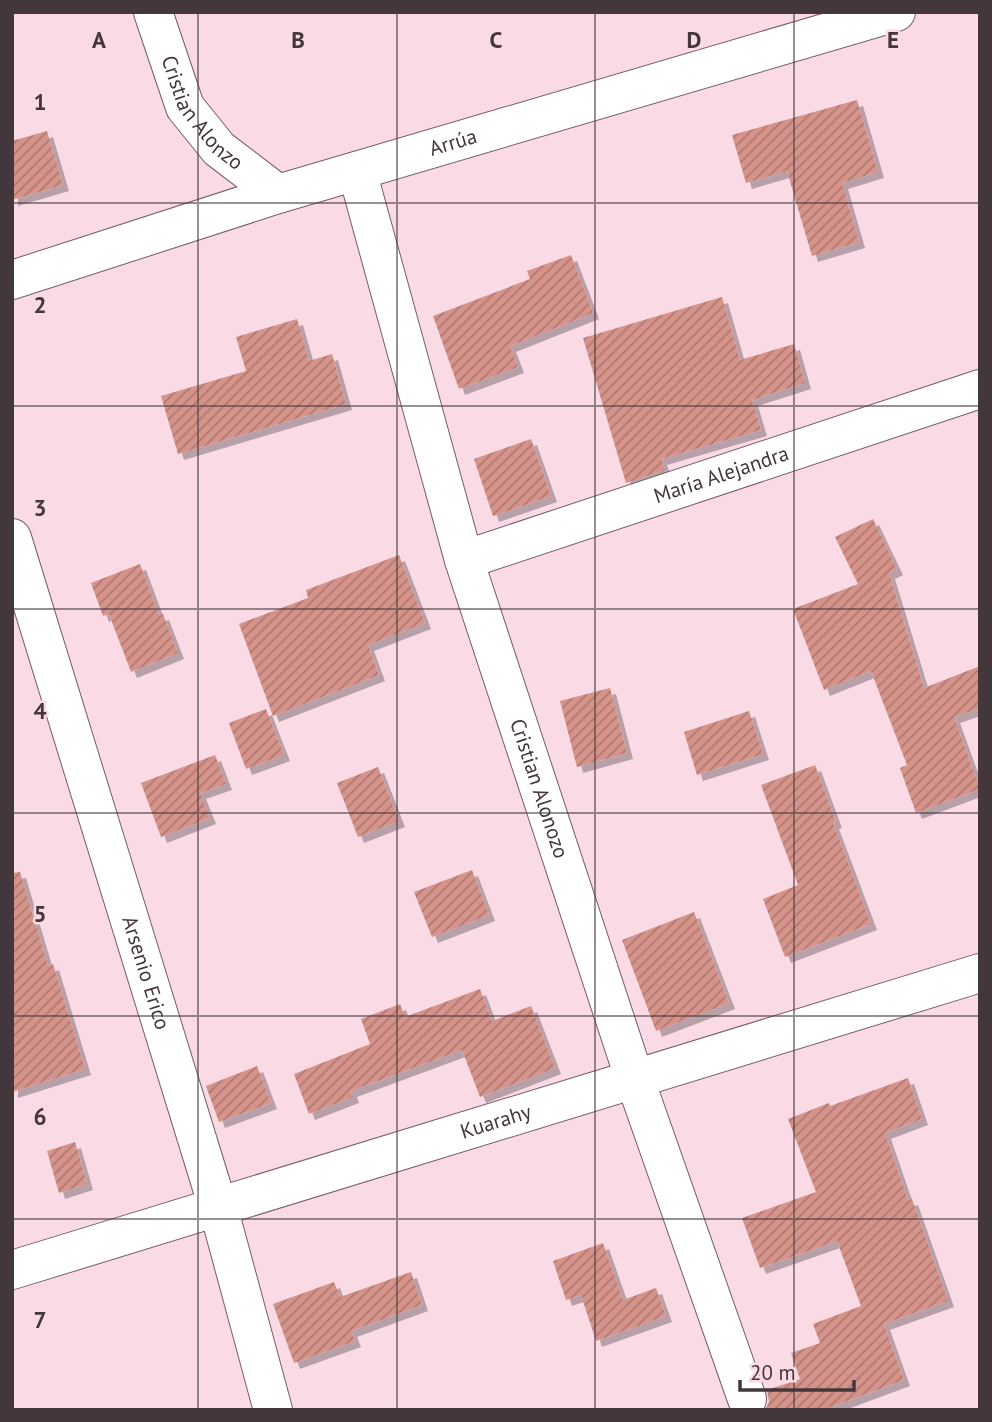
<svg xmlns="http://www.w3.org/2000/svg" width="992" height="1422" font-family="'PT Sans',sans-serif">
<style>
.building{fill:url(#building-hatch);filter:url(#shadow)}
.lines{fill:none;stroke-linecap:round;stroke-linejoin:round}
.minor-casing{stroke:#765c65;stroke-width:40}
.tertiary-casing{stroke:#765c65;stroke-width:40}
.minor{stroke:#fff;stroke-width:38}
.tertiary{stroke:#fff;stroke-width:38}
.grid{fill:none;stroke:#44373b;stroke-width:2;stroke-opacity:0.55}
.labels{text-anchor:middle;stroke-width:5;stroke-linejoin:round;paint-order:stroke}
.street-label{font-size:21px;fill:#44373b;stroke:#fadae4}
.grid-label{font-size:23px;text-anchor:middle;font-weight:bold;fill:#44373b;stroke:#fadae4;stroke-width:5;stroke-linejoin:round;paint-order:stroke}
</style>
<defs>
<pattern id="building-hatch" width="6" height="6" patternUnits="userSpaceOnUse" patternTransform="scale(1.75)"><rect width="6" height="6" fill="#d6938a"/><path d="M-1 1l2-2M0 6l6-6M5 7l2-2" fill="none" stroke="#af7972"/></pattern>
<filter id="shadow"><feDropShadow dx="6" dy="6" stdDeviation="0" flood-color="#0004"/></filter>
</defs>
<rect width="100%" height="100%" fill="#fadae4"/>
<path class="building" d="M857,100L878,172L842,183L859,242L812,256L787,171L746,183L732,135Z
M47,131L63,185L12,200V141Z
M571,255L593,313L510,346L518,367L459,389L433,316L530,279L527,271Z
M722,297L740,360L794,344L805,383L752,400L761,430L661,459L665,470L626,483L583,338Z
M297,319L309,361L332,354L346,404L178,454L161,396L246,371L236,337Z
M531,439L551,496L493,516L474,459Z
M873,519L897,569L889,573L924,688L980,666V708L954,717L980,789L916,813L900,768L907,765L871,671L824,690L793,609L858,584L835,537Z
M399,555L425,623L368,645L379,675L273,716L239,624L308,598L306,590Z
M140,564L159,615L163,614L178,653L131,672L109,614L103,616L91,583Z
M610,688L627,753L577,767L560,701Z
M266,709L284,755L246,769L229,723Z
M749,711L763,754L697,775L684,732Z
M215,755L226,784L200,793L210,818L161,837L141,783Z
M815,765L836,822L833,823L871,924L785,957L763,899L798,885L761,785Z
M378,767L399,821L358,837L337,783Z
M472,870L489,915L432,937L414,892Z
M20,872L48,966L53,964L85,1069L12,1092V873Z
M694,912L729,1003L656,1031L622,940Z
M480,989L492,1021L531,1006L555,1068L480,1097L462,1050L351,1091L353,1097L309,1114L294,1074L370,1044L361,1019L400,1004L405,1017Z
M257,1066L271,1103L219,1122L206,1086Z
M908,1078L922,1119L885,1133L908,1200L912,1199L948,1301L884,1324L904,1380L823,1410H765L769,1402L767,1390L800,1379L791,1353L820,1343L813,1324L861,1306L837,1241L760,1268L742,1218L816,1192L788,1119L829,1103L830,1106Z
M75,1142L87,1184L59,1193L47,1151Z
M603,1243L623,1300L656,1288L666,1316L596,1341L581,1295L566,1300L553,1261Z
M411,1272L422,1305L351,1331L355,1341L294,1363L273,1304L334,1282L340,1297Z"/>
<g class="lines">
<g class="minor-casing">
<g id="minor">
<path id="s1" d="M153,12L185,107L219,149L278,194"/>
<path id="s2" d="M357,171L464,560L635,1080L747,1399"/>
<path id="s3" d="M12,280L278,194L896,12"/>
<path id="s4" d="M12,538L218,1207L273,1410"/>
<path id="s5" d="M464,560L980,389"/>
</g>
</g>
<g class="tertiary-casing">
<g id="tertiary">
<path id="s6" d="M12,1270L980,973"/>
</g>
</g>
<use href="#minor" class="minor"/>
<use href="#tertiary" class="tertiary"/>
</g>
<path class="grid" d="M198,12V1410M397,12V1410M595,12V1410M794,12V1410M12,203H980M12,406H980M12,609H980M12,813H980M12,1016H980M12,1219H980"/>
<g class="labels">
<g class="street-label">
<text dy="7" stroke="none"><textPath href="#s1" startOffset="114">Cristian Alonzo</textPath></text>
<text dy="7" stroke="none"><textPath href="#s3" startOffset="462">Arrúa</textPath></text>
<text dy="7" stroke="none"><textPath href="#s5" startOffset="271">María Alejandra</textPath></text>
<text dy="7" stroke="none"><textPath href="#s2" startOffset="644">Cristian Alonozo</textPath></text>
<text dy="7" stroke="none"><textPath href="#s4" startOffset="455">Arsenio Erico</textPath></text>
<text dy="7" stroke="none"><textPath href="#s6" startOffset="506">Kuarahy</textPath></text>
</g>
</g>
<g class="grid-label">
<text x="99" y="48">A</text>
<text x="298" y="48">B</text>
<text x="496" y="48">C</text>
<text x="694" y="48">D</text>
<text x="893" y="48">E</text>
<text x="40" y="110">1</text>
<text x="40" y="313">2</text>
<text x="40" y="516">3</text>
<text x="40" y="719">4</text>
<text x="40" y="922">5</text>
<text x="40" y="1125">6</text>
<text x="40" y="1328">7</text>
</g>
<rect width="992" height="1422" fill="none" stroke="#44373b" stroke-width="28"/>
<path d="M740 1380v10h114v-10" fill="none" stroke="#44373b" stroke-width="3.5"/>
<text x="750" y="1380" font-size="21" fill="#44373b" stroke="#fadae4" stroke-width="5" paint-order="stroke">20 m</text>
</svg>
